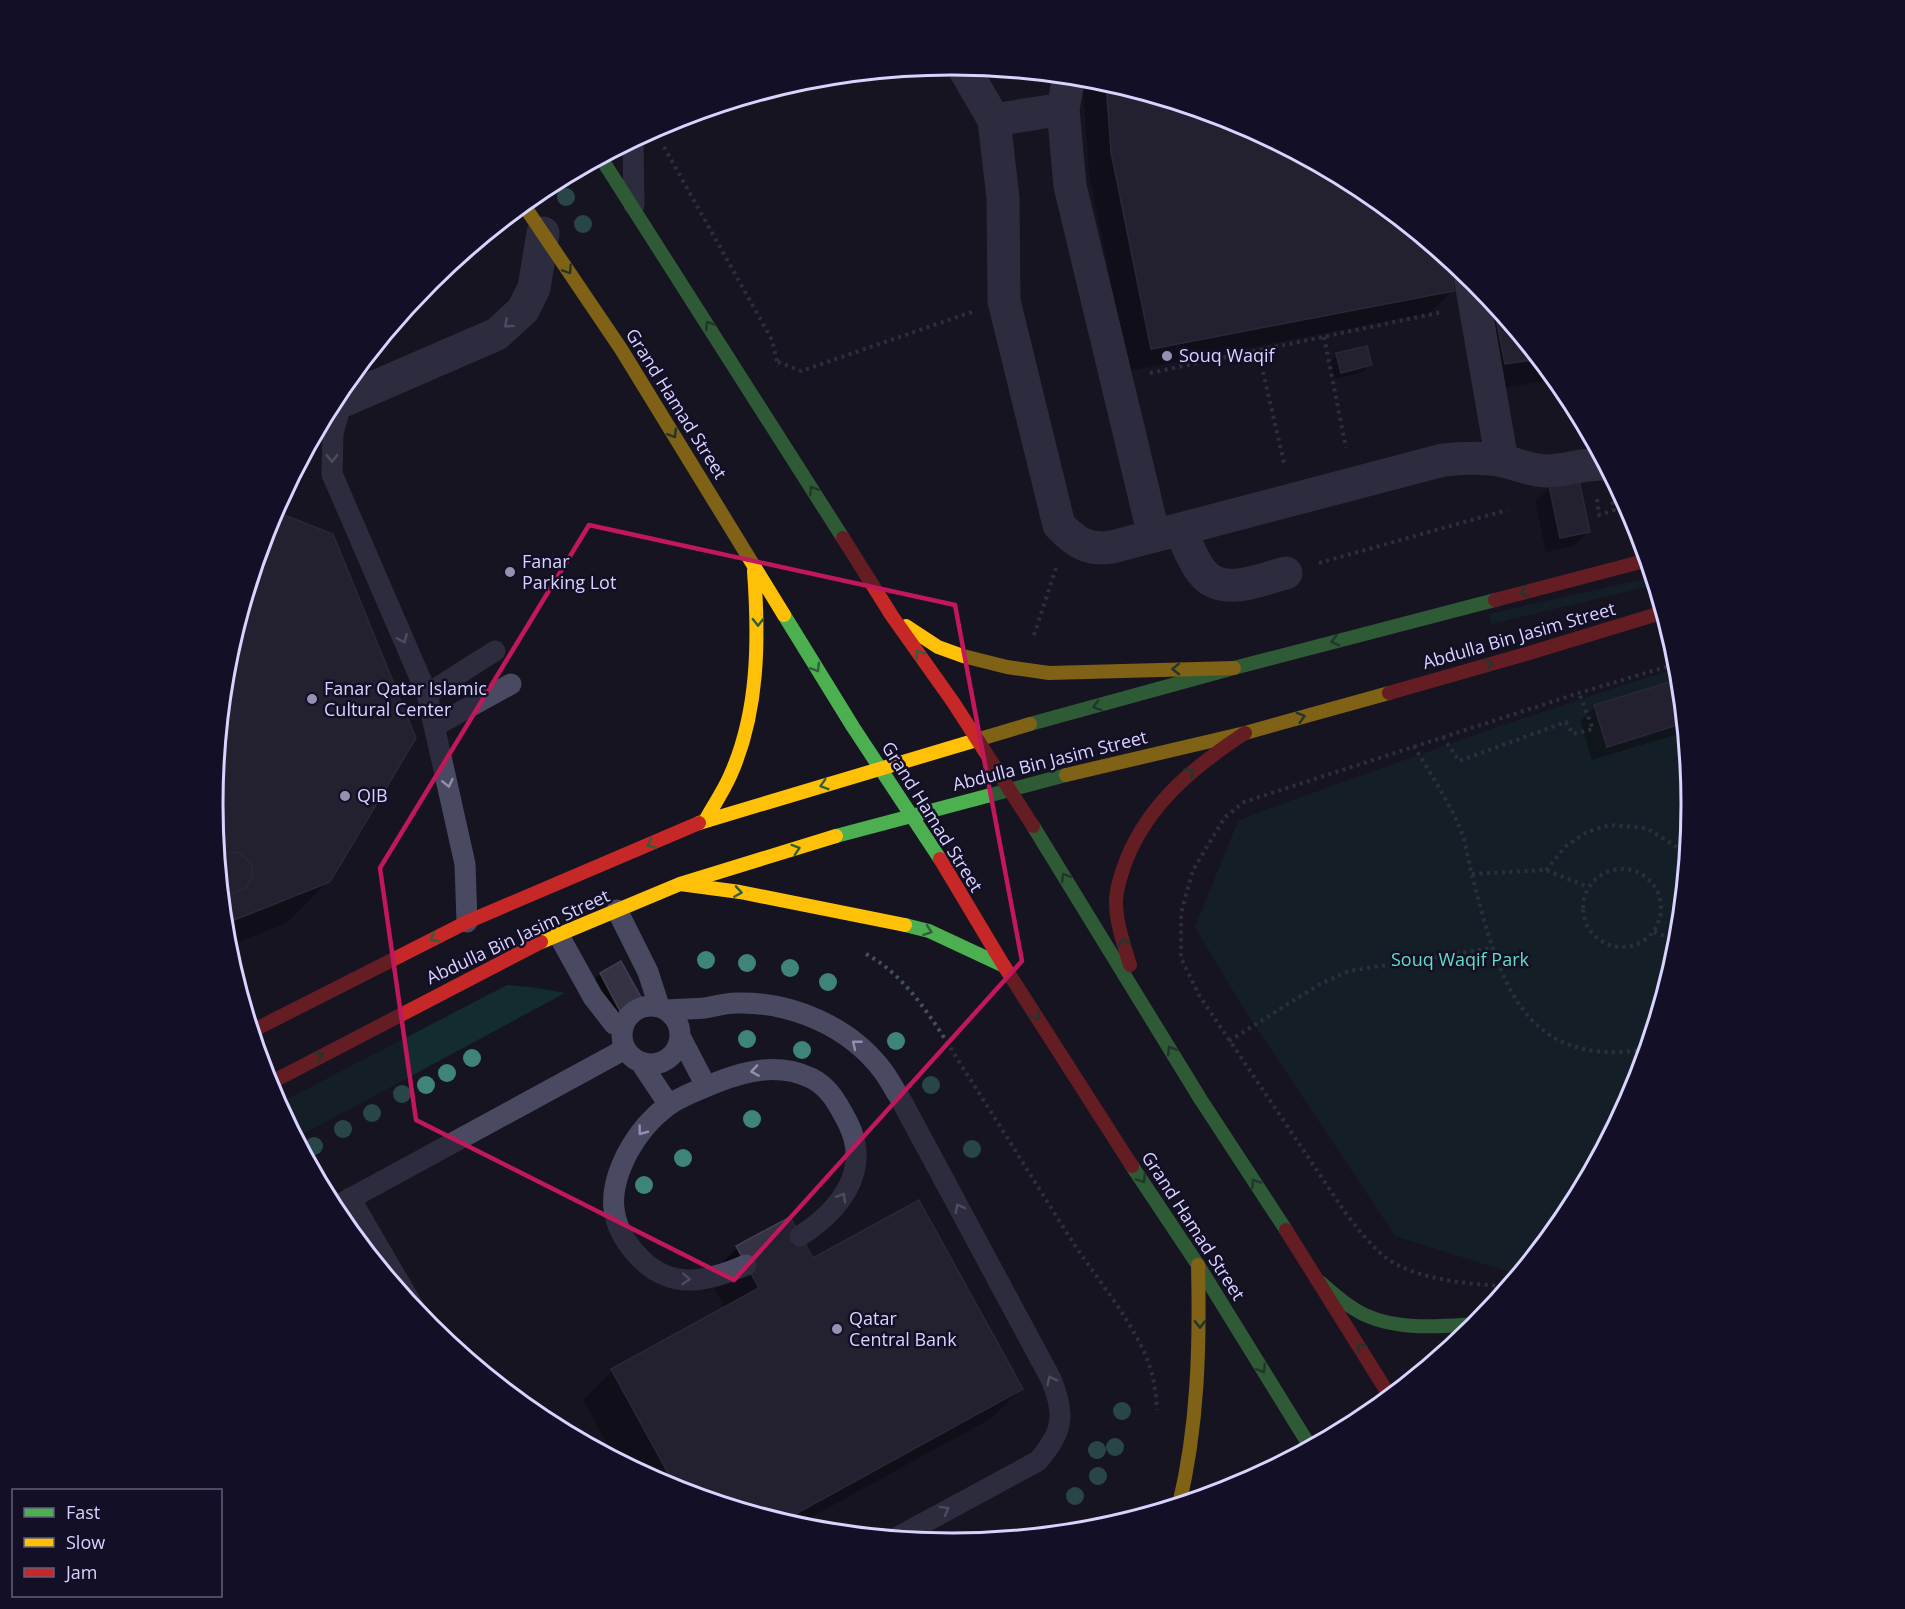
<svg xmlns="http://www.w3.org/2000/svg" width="1905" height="1609" font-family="'Open Sans',sans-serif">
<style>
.green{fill:#132c2d}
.shadow{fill:#0007}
.building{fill:#343243;stroke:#433f54;stroke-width:1.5}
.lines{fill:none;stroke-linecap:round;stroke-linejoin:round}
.path{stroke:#44505f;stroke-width:4;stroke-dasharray:3 4.5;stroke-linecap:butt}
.lane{stroke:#4a4962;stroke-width:21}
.street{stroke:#4a4962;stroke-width:33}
.fast{stroke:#4caf50;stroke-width:14}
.slow{stroke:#ffc107;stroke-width:14}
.jam{stroke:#c62828;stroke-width:14}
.tree{fill:#3e8478}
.oneway{stroke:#305f3b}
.oneway2{stroke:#928eb0}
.marked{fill:none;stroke:#c2185b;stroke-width:4.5;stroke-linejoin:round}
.poi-dot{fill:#9591b1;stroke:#130f26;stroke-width:2}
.labels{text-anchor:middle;stroke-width:5;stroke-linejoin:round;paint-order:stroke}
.poi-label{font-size:18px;fill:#d9d4ff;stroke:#130f26;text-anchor:start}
.street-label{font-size:18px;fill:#d9d4ff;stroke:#130f26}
.park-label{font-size:18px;fill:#5fe0c0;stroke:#130f26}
.rim{fill:none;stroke:#d9d4ff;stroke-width:3}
</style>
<rect width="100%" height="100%" fill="#161421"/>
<path class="green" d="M1653,577L1655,585L1491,624L1489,614Z
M1679,667L1692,805L1678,949L1636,1088L1568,1216L1519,1275L1395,1236L1241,1004L1195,927L1238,821L1265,810L1497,727Z
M507,985L531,987L565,993L296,1138L278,1104Z"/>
<path class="shadow" d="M1082,77L1097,79L1236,121L1364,189L1452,291L1430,313L1129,371L1089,174Z
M1454,263L1476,281L1556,379L1477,393Z
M1337,355L1370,365L1363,372L1334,379L1330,362Z
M1550,487L1588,532L1574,546L1546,552L1535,502Z
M273,513L328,881L287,923L226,947L213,804L227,660L269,521Z
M1680,680L1685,732L1592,760L1580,721L1595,707Z
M621,963L640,998L633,1005L613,1017L593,981L600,974Z
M789,1219L812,1260L1021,1389L992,1418L795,1526L669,1488L616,1460L583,1400L612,1371L725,1308L708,1277L737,1248Z"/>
<path class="building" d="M1106,81L1236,121L1364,189L1448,258L1454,291L1151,349L1111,152Z
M1493,303L1539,359L1505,364Z
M1367,346L1372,365L1341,373L1336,353Z
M1579,480L1590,532L1560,538L1549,486Z
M274,511L333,534L416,738L330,882L224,924L213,804L227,660L269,521Z
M1680,679L1684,723L1607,747L1594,705Z
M235,852L241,854L251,863L253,876L246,888L234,893H227L221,890L218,859L227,853Z
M621,961L642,999L620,1011L600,973Z
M919,1200L1023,1389L781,1522L678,1491L611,1369L759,1288L736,1246L790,1217L813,1258Z"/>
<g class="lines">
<path class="path" d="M664,147L772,340L778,366
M1324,337L1346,448
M1258,350L1285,467
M778,362L801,371L972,312
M1150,373L1442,312
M1597,499L1599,515L1614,510L1612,499
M1319,563L1507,510
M1034,635L1056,568
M1443,737L1459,761L1566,722L1573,734L1593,729L1579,693
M1414,746C1429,772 1447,798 1459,826C1466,841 1468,859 1472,875C1498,974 1519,1071 1648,1049
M1583 908a39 39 0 1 1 78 0a39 39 0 1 1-78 0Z
M1546,870L1566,846L1587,832L1610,825L1646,828L1674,845L1687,857
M1472,874L1546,870L1588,887
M1654,932L1679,941
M866,954C912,978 943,1037 970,1079C1002,1129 1033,1179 1065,1230C1091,1272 1126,1311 1146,1356C1153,1373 1156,1391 1157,1410
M1229,1041L1320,984L1349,971L1492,948
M1510,1286C1474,1285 1414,1280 1385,1257C1370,1245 1359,1230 1347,1215L1199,995L1181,958V913L1193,870L1225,817L1244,802L1579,693L1679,663"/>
<path class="lane" d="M633,140L634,205
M342,401L333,433L332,474L427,694L465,864L467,922
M427,694L495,651
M435,726L511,684
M617,910L648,972L659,1006
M558,934L593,997L614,1024L623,1027
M622 1035a29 29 0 1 1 58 0a29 29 0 1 1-58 0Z
M668,1010C680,1009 693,1009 705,1008C715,1006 726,1003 737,1003C792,1002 849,1026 883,1071C889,1079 894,1089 900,1098L1051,1379C1066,1415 1063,1432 1038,1461L894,1539
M681,1038L706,1086
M641,1063L669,1105
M350,1198L417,1313
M333,1208L625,1049
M746,1265C709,1281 673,1291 641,1259C607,1225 607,1192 628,1152C638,1134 650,1119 666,1107C680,1096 699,1090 715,1083C747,1070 779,1063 811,1078C830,1087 839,1106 848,1123C872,1171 839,1211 800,1236"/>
<path class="street" d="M962,65L994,120L1003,198L1004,301L1059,525C1075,542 1088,551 1112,547L1443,460C1462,458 1480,457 1499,460C1514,463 1529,470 1545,471C1566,471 1585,463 1605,464
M1069,76L1063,109L1070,186L1154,536
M994,120L1063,109
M1470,277L1502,461
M331,406L497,334L523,310L534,288L543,233
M1180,529C1187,543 1192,560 1202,572C1222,598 1261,579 1286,573"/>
<path class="fast" d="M601,158L843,538
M784,615L853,727L940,859
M1030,724L1234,668L1495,600
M1033,826L1201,1100L1286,1230
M836,836L1066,775
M905,925L929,931L1004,966
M1132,1166L1198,1265L1311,1448
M1320,1282C1334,1294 1348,1307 1365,1315C1400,1331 1442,1326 1479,1324"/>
<path class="slow" d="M523,204L621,349L784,615
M906,626L938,647L963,656L1007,667L1049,673L1234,668
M1066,775L1245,733L1389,693
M705,821C713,806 723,792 730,776C759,712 759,639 754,571
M699,823L1030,724
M680,884L740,892L905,925
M541,942L680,884L836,836
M1179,1505C1198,1426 1200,1346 1198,1265"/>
<path class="jam" d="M843,538L892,616L953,702L1033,826
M1495,600L1648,560
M1389,693L1526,654L1664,612
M940,859L1004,966L1132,1166
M1130,965C1124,945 1116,923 1116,902C1116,887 1122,872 1127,858C1151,801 1195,766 1245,733
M252,1031L467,922L699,823
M268,1084L541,942
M1286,1230L1391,1398"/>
</g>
<g class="tree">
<circle cx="566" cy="197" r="9"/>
<circle cx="583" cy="224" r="9"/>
<circle cx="706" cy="960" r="9"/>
<circle cx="747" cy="963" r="9"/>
<circle cx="790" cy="968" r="9"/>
<circle cx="828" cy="982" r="9"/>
<circle cx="747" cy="1039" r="9"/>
<circle cx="896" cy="1041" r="9"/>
<circle cx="802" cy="1050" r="9"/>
<circle cx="472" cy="1058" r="9"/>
<circle cx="447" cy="1073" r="9"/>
<circle cx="426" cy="1085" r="9"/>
<circle cx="931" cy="1085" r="9"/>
<circle cx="402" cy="1094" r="9"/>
<circle cx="372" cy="1113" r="9"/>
<circle cx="752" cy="1119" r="9"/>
<circle cx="343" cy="1129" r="9"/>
<circle cx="314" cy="1146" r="9"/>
<circle cx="972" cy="1149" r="9"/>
<circle cx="683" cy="1158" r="9"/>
<circle cx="644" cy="1185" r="9"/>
<circle cx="1122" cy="1411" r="9"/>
<circle cx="1115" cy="1447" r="9"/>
<circle cx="1097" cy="1450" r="9"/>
<circle cx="1098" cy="1476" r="9"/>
<circle cx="1075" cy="1496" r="9"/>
</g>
<defs><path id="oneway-chevron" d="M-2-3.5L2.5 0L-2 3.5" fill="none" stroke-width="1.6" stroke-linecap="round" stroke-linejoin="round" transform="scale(1.5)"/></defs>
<g class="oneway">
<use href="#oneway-chevron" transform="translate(568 270) rotate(56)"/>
<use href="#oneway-chevron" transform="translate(709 325) rotate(-123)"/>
<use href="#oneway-chevron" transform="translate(673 434) rotate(58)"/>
<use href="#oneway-chevron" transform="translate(813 490) rotate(-122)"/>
<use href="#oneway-chevron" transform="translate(1524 592) rotate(166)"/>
<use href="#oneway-chevron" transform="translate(758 622) rotate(90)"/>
<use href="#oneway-chevron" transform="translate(1335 641) rotate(165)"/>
<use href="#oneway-chevron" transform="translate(919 654) rotate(-125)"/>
<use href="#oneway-chevron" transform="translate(1489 664) rotate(-16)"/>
<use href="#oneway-chevron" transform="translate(816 668) rotate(59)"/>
<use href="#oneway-chevron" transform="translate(1176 669) rotate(179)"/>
<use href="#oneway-chevron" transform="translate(1097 706) rotate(164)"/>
<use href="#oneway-chevron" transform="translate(1301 717) rotate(-16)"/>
<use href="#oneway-chevron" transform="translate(1190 772) rotate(-40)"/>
<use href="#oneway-chevron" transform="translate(824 785) rotate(163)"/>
<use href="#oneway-chevron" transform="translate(651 844) rotate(157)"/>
<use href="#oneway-chevron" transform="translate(796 849) rotate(-18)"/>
<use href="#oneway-chevron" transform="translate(1065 877) rotate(-121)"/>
<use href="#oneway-chevron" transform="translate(738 892) rotate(9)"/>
<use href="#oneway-chevron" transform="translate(928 931) rotate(19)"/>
<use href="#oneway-chevron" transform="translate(434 938) rotate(153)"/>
<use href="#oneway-chevron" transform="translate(1123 942) rotate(-105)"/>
<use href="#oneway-chevron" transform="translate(1036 1016) rotate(57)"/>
<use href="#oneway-chevron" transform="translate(1171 1050) rotate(-121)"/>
<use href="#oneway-chevron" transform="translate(319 1056) rotate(-27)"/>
<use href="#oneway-chevron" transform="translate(1142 1179) rotate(57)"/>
<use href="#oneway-chevron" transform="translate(1255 1183) rotate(-123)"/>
<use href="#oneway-chevron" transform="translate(1200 1324) rotate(89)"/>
<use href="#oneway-chevron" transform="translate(1361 1347) rotate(-122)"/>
<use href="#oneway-chevron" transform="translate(1262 1369) rotate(59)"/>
</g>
<g class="oneway2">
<use href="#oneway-chevron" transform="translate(508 324) rotate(138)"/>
<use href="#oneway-chevron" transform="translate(332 458) rotate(89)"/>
<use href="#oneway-chevron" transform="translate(403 639) rotate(67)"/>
<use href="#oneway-chevron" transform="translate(448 783) rotate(77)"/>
<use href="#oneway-chevron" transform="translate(856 1044) rotate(-141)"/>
<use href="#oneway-chevron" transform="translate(755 1071) rotate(171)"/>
<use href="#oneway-chevron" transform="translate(642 1131) rotate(127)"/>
<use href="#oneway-chevron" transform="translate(842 1197) rotate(-59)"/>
<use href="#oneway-chevron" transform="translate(959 1208) rotate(-118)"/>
<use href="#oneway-chevron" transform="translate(686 1279) rotate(3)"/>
<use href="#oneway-chevron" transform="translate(1051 1380) rotate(-116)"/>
<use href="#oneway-chevron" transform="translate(945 1510) rotate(-29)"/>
</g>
<path d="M0 0H1905V1609H0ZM589,525L955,605L1022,961L734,1280L416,1120L380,868Z" fill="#161421" fill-opacity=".55" fill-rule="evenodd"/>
<path class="marked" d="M589,525L955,605L1022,961L734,1280L416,1120L380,868Z"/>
<g class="poi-dot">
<circle cx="1167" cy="356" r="6"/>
<circle cx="510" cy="572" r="6"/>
<circle cx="312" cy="699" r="6"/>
<circle cx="345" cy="796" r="6"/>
<circle cx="837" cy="1329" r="6"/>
</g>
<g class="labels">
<g class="poi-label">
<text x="1179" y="362">Souq Waqif</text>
<text x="522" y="568">Fanar<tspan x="522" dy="21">Parking Lot</tspan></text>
<text x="324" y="695">Fanar Qatar Islamic<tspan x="324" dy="21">Cultural Center</tspan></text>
<text x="357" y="802">QIB</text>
<text x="849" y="1325">Qatar<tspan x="849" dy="21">Central Bank</tspan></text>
</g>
<g class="street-label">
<text transform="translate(676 404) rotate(58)" y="6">Grand Hamad Street</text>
<text transform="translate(1519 636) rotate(-16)" y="6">Abdulla Bin Jasim Street</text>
<text transform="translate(1050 761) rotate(-14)" y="6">Abdulla Bin Jasim Street</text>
<text transform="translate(932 817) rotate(58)" y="6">Grand Hamad Street</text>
<text transform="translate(518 937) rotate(-25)" y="6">Abdulla Bin Jasim Street</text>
<text transform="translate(1193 1226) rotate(57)" y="6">Grand Hamad Street</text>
</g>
<g class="park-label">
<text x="1460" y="966">Souq Waqif Park</text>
</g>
</g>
<path d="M0 0H1905V1609H0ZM223 804a729 729 0 1 1 1458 0a729 729 0 1 1-1458 0Z" fill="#130f26" fill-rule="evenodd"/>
<path class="rim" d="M223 804a729 729 0 1 1 1458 0a729 729 0 1 1-1458 0Z"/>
<rect x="12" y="1489" width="210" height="108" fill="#130f26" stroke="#625e7d" stroke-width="1.5"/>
<rect x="24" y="1508" width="30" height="9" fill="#4caf50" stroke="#625e7d" stroke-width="1.5"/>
<text x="66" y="1519" font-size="18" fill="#d9d4ff">Fast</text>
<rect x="24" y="1538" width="30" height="9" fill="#ffc107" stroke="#625e7d" stroke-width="1.5"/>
<text x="66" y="1549" font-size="18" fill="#d9d4ff">Slow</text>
<rect x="24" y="1568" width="30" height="9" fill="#c62828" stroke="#625e7d" stroke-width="1.5"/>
<text x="66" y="1579" font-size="18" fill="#d9d4ff">Jam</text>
</svg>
